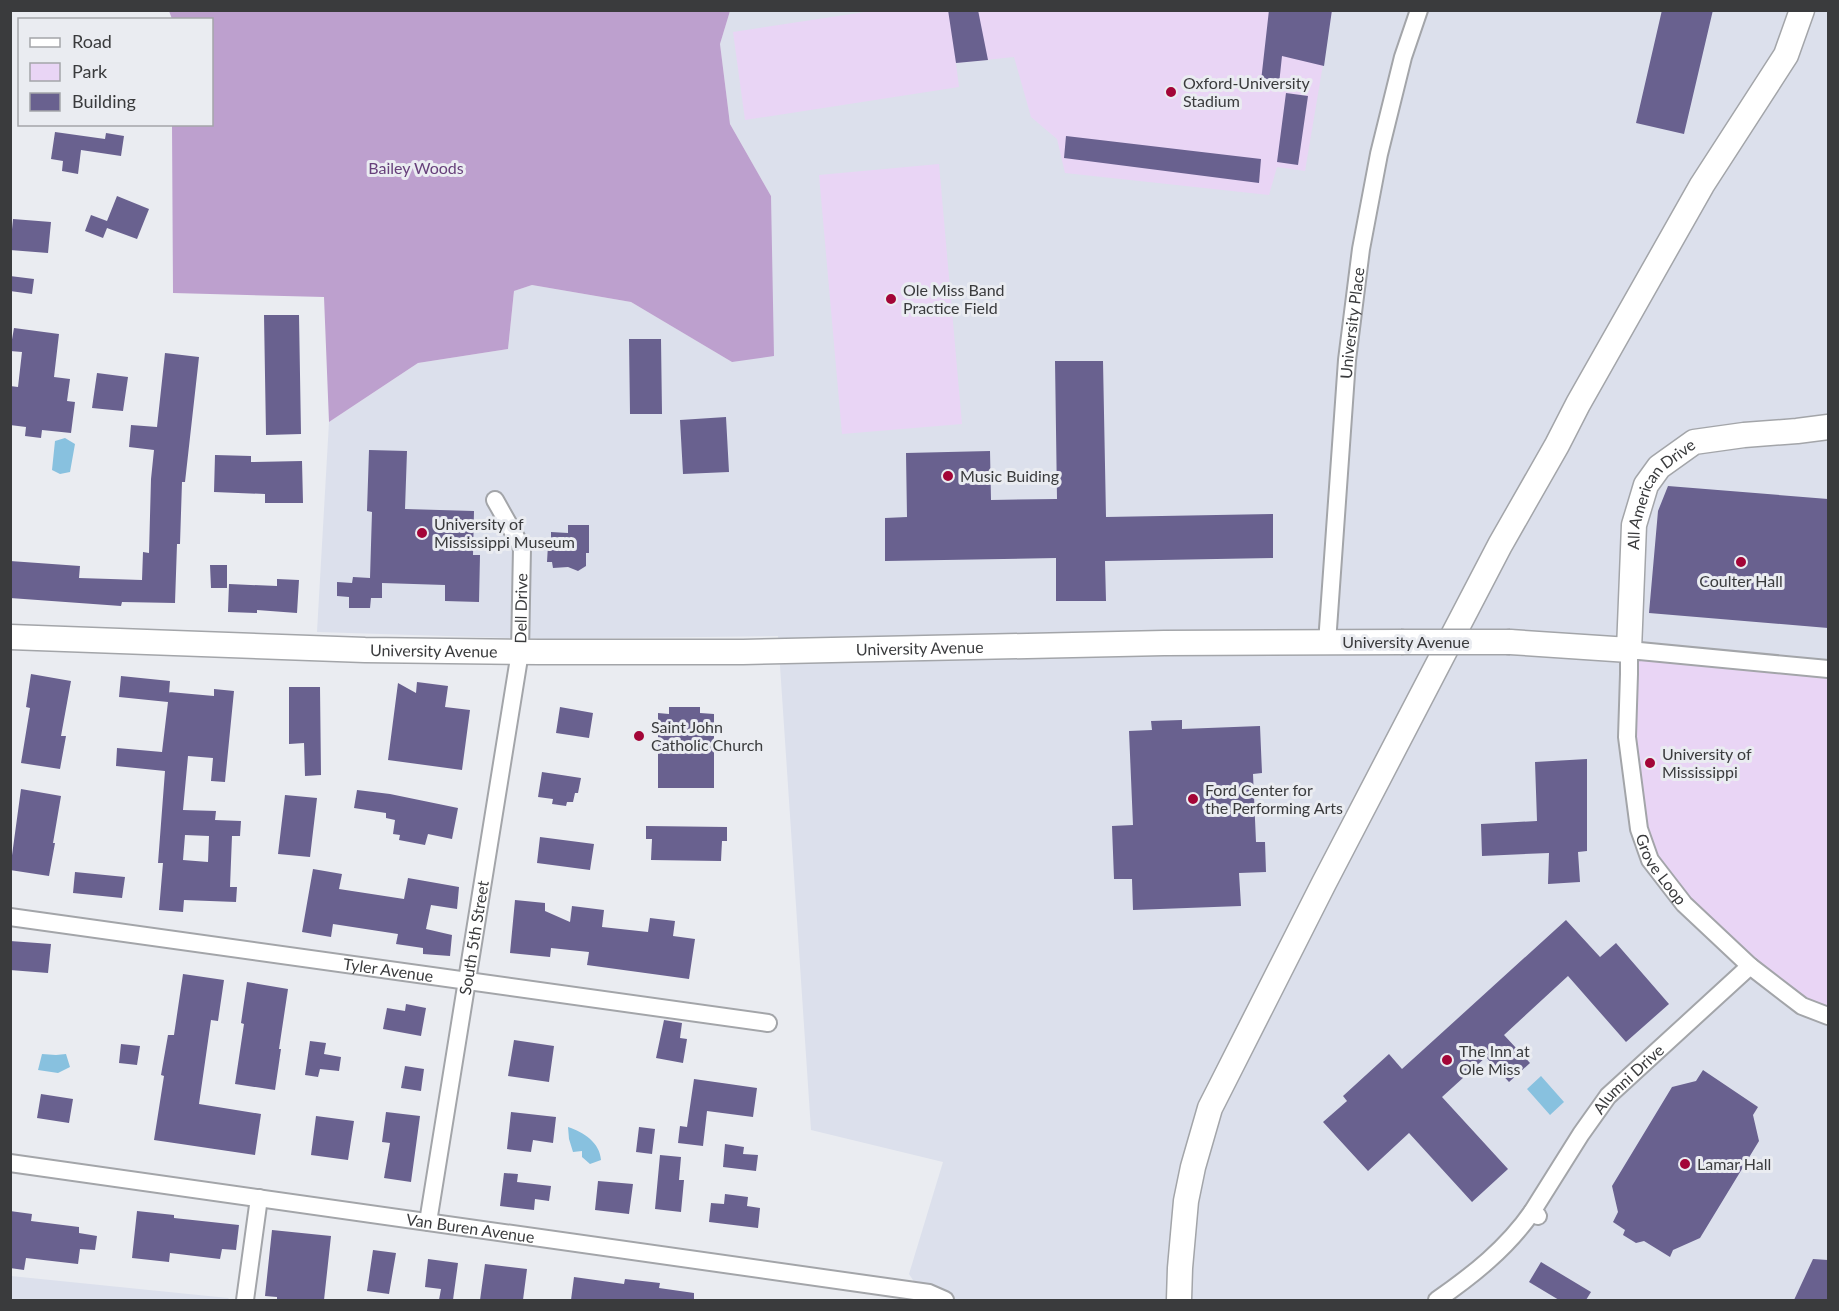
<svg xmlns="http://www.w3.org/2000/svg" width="1839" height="1311" font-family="Lato,sans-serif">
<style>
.built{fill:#dce0ec}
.green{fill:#e9d5f5}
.forest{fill:#bda0ce}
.water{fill:#88c1df}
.building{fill:#69618f;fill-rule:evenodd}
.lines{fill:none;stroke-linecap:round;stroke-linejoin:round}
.street-casing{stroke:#a3a5a9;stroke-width:20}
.secondary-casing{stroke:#a3a5a9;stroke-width:27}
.street{stroke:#fff;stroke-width:16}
.secondary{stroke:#fff;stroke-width:24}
.secondary-bridge-casing{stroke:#a3a5a9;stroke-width:27;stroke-linecap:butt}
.secondary-bridge{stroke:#fff;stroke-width:24}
.poi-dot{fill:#a30537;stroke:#eaecf1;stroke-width:2}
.labels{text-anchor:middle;stroke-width:6;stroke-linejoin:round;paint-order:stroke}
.poi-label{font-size:16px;fill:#3a3b3d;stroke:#eaecf1;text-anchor:start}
.park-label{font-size:16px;fill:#67407b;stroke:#eaecf1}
.street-label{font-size:16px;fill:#3a3b3d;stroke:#eaecf1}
</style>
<rect width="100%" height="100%" fill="#eaecf1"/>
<path class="built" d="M730,11H1828V1300H926L909,1274L943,1162L811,1130L778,636L546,639L317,632L329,422L418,363L508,349L514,291L532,285L631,302L732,362L771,196L730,124L720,44Z
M11,1276L228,1298L230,1300H11Z"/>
<path class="green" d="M878,10L1332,11L1305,171L1277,167L1269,195L1065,173L1057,139L1031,117L1014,57L956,63L954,48L959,87L745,120L733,32Z
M939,164L962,424L842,434L819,175Z
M1629,650L1828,669V1016L1802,1006L1684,904L1639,829Z"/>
<path class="forest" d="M169,11H730L720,44L730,124L771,196L774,356L732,362L631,302L532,285L514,291L508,349L418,363L329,422L324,297L173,293L172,125L212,124V20L172,19Z"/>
<path class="water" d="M65,438L75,444L70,472L60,474L52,470L55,441Z
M42,1054L56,1055L66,1054L70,1067L58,1073L38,1070Z
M1541,1076L1564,1102L1550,1115L1527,1089Z
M568,1127C584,1132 600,1143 601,1160L590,1164L582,1157V1151L573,1152L569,1139Z"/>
<path class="building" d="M948,10H978L988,60L956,63Z
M1269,10H1332L1324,66L1282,56L1279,84L1261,81Z
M1662,10H1713L1684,134L1636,123Z
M1286,93L1308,96L1298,165L1277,162Z
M55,132L105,139L106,133L124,136L121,156L81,150L78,174L62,171L63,161L51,159Z
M1066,136L1261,159L1259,183L1064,158Z
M117,196L149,209L137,239L107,228L103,238L85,231L91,215L107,221Z
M13,219L51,222L48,253L10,250Z
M10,276L34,279L32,294L10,291Z
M264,315H299L301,434L266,435Z
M14,328L59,334L54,377L70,379L67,401L75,402L71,433L42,430L41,438L25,436L26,427L10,425V386L18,387L22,352L10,351Z
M629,339H661L662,414H630Z
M165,353L199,357L185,482H182L180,544H177L175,603L122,602L121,606L10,598V561L80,566L79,578L142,580L143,552L149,553L151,479L154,450L129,447L131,425L157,427Z
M1055,361H1103L1106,517L1273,514V558L1105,561L1106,601H1056V558L885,561V518L907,517L906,453L990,451L991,500L1057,499Z
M97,373L128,377L123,411L92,408Z
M726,417L729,472L683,474L680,420Z
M369,450L407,451L405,509L474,511L473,555H480L479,602L445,601V585L382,583V598H371L370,608H349V597L337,596V582L352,583L353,577L370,578L372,512L367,511Z
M215,455L251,456V462L302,461L303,503H265V494L214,492Z
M1668,486L1828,499V628L1649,613L1658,511Z
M568,525H589V553H586V566L578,571L568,567L553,568L552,562H547L548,545H551V532L568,533Z
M210,565H227V588H211Z
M277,579L299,580L297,613L257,610V613L228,612L229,584L277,586Z
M31,674L71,681L61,736H66L60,769L21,763L30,708L26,707Z
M121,676L170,681L169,694V692L214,696V689L234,691L225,782L211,781L213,758L188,756L183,810L216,811L215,820L241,821L240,836H232L230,887H237L236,902L184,900L183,912L159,910L163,863H158L165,771L116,766L117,748L162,752L168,702L119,697ZM185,835L209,836L208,862L183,860Z
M417,682L448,686L445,707L470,710L462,770L388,760L398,683L416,693Z
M289,687H320L321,775L305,776L304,743L289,744Z
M560,707L593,713L589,738L556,733Z
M669,707H700V713L714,714V788H658V713L669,714Z
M1182,720V729L1260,726L1262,773L1253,774L1256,842H1265L1266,872L1239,873L1241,906L1133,910L1132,879H1114L1112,826L1133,825L1129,731L1152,730L1151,721Z
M1587,759V851L1578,852L1580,882L1548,884L1549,853L1482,856L1481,824L1537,821L1535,762Z
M542,772L581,778L578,793H575L573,802H567L566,806L552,804L553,799L538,797Z
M21,789L61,796L53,843H55L49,876L10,870Z
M357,790L390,794L458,808L452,839L428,834L425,845L399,840L400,835L393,834L395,820L386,818V813L354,808Z
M285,795L317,798L310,857L278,854Z
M646,826L727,827V841H722L721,861L651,860L652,839H646Z
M540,837L594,844L590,870L537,863Z
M313,869L342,874L339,889L404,899L408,878L459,887L457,909L431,905L426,929L452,935L450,956L423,954V948L396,944L398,934L333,924L331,937L302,932Z
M75,872L125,877L122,898L73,893Z
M515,900L545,903V911L570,922L572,906L604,910L602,927L648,932L650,918L675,921L673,936L695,939L689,979L587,965L589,952L551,948L550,957L510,953Z
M1566,920L1600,957L1616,943L1669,1004L1626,1042L1568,976L1504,1035L1530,1063L1509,1082L1486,1057L1442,1097L1508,1169L1472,1202L1409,1133L1368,1171L1323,1122L1347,1101L1343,1096L1389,1054L1402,1069Z
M10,941L51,944L48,973L10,970Z
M183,974L224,980L218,1021L211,1020L199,1104L261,1114L255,1155L154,1140L164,1076L161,1075L168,1035H174Z
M247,982L288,989L279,1049H281L275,1090L235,1084L244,1024L241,1023Z
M406,1004L426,1008L421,1036L383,1029L387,1008L405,1011Z
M664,1020L682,1023L680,1038L687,1039L683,1063L656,1058Z
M514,1040L554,1046L549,1082L508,1076Z
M310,1041L326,1043L324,1054L341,1057L339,1071L320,1069L318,1077L305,1075Z
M121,1044L140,1046L137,1065L119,1063Z
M405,1066L424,1069L421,1091L401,1088Z
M1703,1070L1758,1107L1753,1115L1759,1141L1700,1238L1673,1250L1670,1257L1644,1241L1636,1243L1623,1235L1625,1230L1613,1222L1618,1212L1612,1186L1672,1087L1696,1081Z
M694,1079L757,1088L753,1117L707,1111L703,1146L678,1143L680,1126L687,1127Z
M41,1094L73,1099L69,1123L37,1118Z
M386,1112L420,1116L411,1182L384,1178L390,1143L382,1142Z
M511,1112L556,1117L553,1143L533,1140L531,1152L507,1149Z
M316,1116L354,1121L348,1160L311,1155Z
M639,1127L655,1129L652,1154L636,1152Z
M725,1144L744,1147L743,1154L758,1155L756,1171L723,1167Z
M660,1155L681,1157L679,1180H684L681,1212L655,1209Z
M504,1173L518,1174L517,1182L551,1186L549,1201L535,1199L534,1210L500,1206Z
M598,1181L633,1184L629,1214L595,1210Z
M725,1194L748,1197L747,1206L760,1208L758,1228L709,1222L711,1203L724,1204Z
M10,1211L32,1214L31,1221L79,1227V1233L97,1236L95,1250L80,1249L78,1264L26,1258L24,1270L10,1268Z
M137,1211L174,1215V1218L239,1225L236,1250L222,1249L220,1259L170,1253L169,1262L132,1258Z
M272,1230L331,1236L324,1300H277V1297L265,1296Z
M373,1250L396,1253L389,1294L367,1291Z
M428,1259L458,1263L453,1300H439L441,1289L425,1287Z
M1813,1259L1828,1260V1300H1794Z
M1541,1262L1591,1292L1586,1300H1559L1529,1282Z
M485,1264L527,1269L523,1300H480Z
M574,1277L624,1284L625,1279L660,1283L659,1288L694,1293V1300H571Z"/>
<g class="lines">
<g class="street-casing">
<g id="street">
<path id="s1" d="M1327,643L1347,360L1361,249L1379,154L1403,57L1419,10"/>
<path id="s2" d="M1828,669L1629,650V674L1627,737L1639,829L1650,860L1684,904L1750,966L1802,1006L1828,1016"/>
<path id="s3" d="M10,917L768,1023"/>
<path id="s4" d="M10,1163L929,1293L945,1300"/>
<path id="s5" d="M1532,1212L1581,1134L1608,1096L1750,966"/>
<path id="s6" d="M428,1222L520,652L522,548L495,500"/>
<path d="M245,1300L259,1198"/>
<path d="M1437,1300C1473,1275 1507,1248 1532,1212L1538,1216"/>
</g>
</g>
<g class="secondary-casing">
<g id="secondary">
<path id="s7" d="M10,637L365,650L540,652H743L1164,643L1401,642"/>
<path id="s8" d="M1510,642L1629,650L1634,525L1646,485L1659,467L1694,442L1744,435L1797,431L1828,427"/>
<path d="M1179,1300L1180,1268L1186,1201L1193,1167L1210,1108L1324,883L1500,545L1557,445L1578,404L1702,185L1786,55L1802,10"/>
</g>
</g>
<use href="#street" class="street"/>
<use href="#secondary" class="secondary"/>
<g class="secondary-bridge-casing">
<path id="secondary-bridge" d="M1401,642H1510"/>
</g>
<use href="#secondary-bridge" class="secondary-bridge"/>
</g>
<g class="poi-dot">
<circle cx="1171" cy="92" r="6"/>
<circle cx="891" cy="299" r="6"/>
<circle cx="948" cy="476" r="6"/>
<circle cx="422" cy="533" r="6"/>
<circle cx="1741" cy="562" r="6"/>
<circle cx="639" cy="736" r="6"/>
<circle cx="1650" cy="763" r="6"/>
<circle cx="1193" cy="799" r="6"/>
<circle cx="1447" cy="1060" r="6"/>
<circle cx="1685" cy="1164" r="6"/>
</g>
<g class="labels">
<g class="poi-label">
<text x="1183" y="89">Oxford-University<tspan x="1183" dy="18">Stadium</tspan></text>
<text x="903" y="296">Ole Miss Band<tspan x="903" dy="18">Practice Field</tspan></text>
<text x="960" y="482">Music Buiding</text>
<text x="434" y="530">University of<tspan x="434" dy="18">Mississippi Museum</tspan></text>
<text x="1741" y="587" text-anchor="middle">Coulter Hall</text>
<text x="651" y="733">Saint John<tspan x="651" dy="18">Catholic Church</tspan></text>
<text x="1662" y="760">University of<tspan x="1662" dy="18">Mississippi</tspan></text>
<text x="1205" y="796">Ford Center for<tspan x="1205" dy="18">the Performing Arts</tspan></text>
<text x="1459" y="1057">The Inn at<tspan x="1459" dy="18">Ole Miss</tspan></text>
<text x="1697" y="1170">Lamar Hall</text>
</g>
<g class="park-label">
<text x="416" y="174">Bailey Woods</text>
</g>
<g class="street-label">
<text dy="6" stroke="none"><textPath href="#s1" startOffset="321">University Place</textPath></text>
<text dy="6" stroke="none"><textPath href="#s8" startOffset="285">All American Drive</textPath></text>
<text dy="6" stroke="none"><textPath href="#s6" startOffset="621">Dell Drive</textPath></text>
<text x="1406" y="648">University Avenue</text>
<text dy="6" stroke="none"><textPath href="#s7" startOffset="910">University Avenue</textPath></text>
<text dy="6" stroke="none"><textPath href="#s7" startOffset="424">University Avenue</textPath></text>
<text dy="6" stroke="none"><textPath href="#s2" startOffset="426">Grove Loop</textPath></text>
<text dy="6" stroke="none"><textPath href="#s6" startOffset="288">South 5th Street</textPath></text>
<text dy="6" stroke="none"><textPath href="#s3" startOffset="382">Tyler Avenue</textPath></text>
<text dy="6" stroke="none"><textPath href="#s5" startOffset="165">Alumni Drive</textPath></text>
<text dy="6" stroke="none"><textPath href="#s4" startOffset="465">Van Buren Avenue</textPath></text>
</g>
</g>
<rect width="1839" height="1311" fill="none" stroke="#3a3b3d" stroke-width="24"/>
<rect x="18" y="18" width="195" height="108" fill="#eaecf1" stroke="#a4a5a9" stroke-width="1.5"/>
<rect x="30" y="38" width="30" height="9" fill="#ffffff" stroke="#a4a5a9" stroke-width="1.5"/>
<text x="72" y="48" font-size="18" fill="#3a3b3d">Road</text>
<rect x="30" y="63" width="30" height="18" fill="#e9d5f5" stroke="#a4a5a9" stroke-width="1.5"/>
<text x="72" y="78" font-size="18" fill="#3a3b3d">Park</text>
<rect x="30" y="93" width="30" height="18" fill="#69618f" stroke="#a4a5a9" stroke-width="1.5"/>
<text x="72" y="108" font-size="18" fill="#3a3b3d">Building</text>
</svg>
